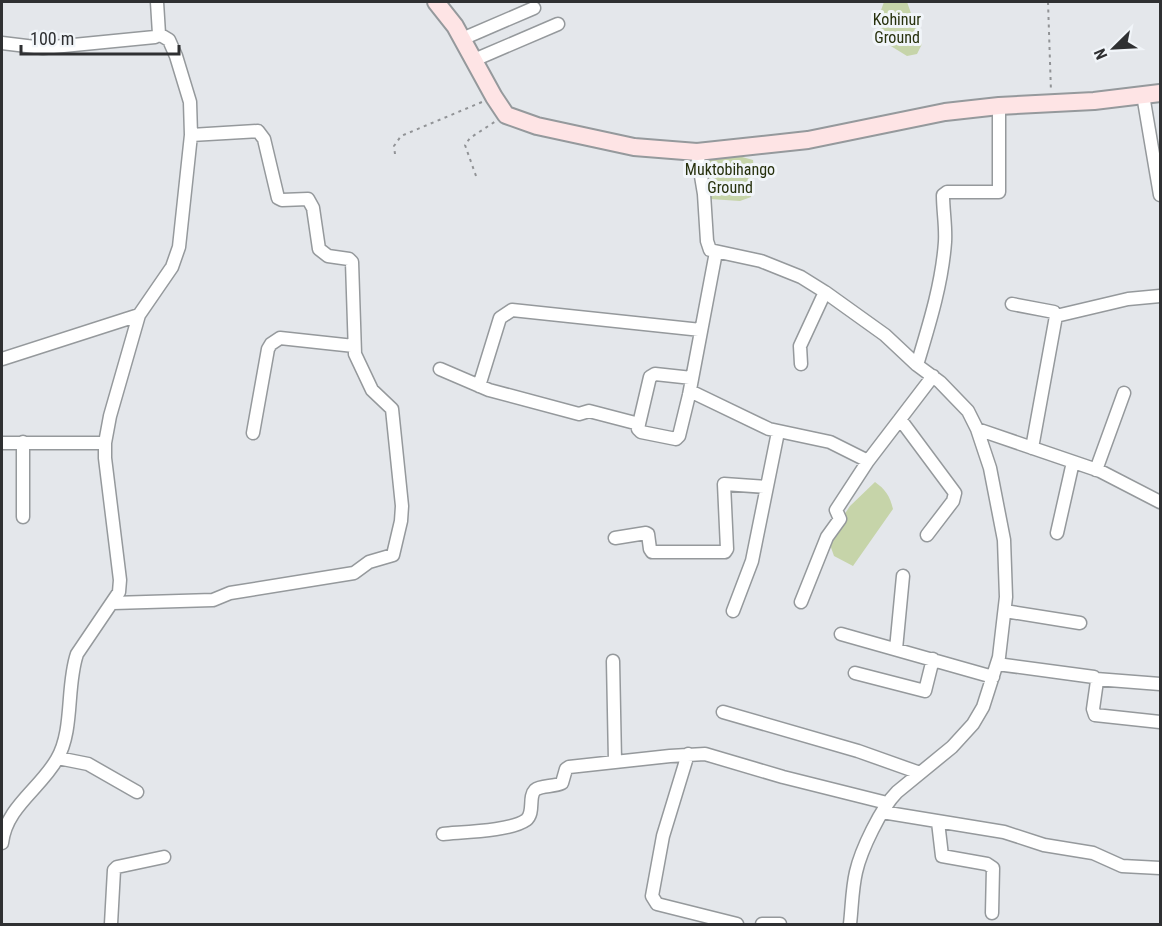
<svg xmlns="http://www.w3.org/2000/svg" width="1162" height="926" font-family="'Roboto Condensed',sans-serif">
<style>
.green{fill:#c6d4a9}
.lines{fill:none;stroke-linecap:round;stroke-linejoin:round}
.street-casing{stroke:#95999c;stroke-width:15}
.secondary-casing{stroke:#95999c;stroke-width:20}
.path{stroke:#919396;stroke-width:2;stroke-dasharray:3 4.5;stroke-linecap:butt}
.street{stroke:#fff;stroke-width:12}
.secondary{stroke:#fee4e5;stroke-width:16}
.labels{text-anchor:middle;stroke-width:6;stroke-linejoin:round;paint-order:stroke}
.park-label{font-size:16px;fill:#27310d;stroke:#f1f5f9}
</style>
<rect width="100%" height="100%" fill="#e4e7eb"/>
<path class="green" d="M884,2H907L922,44L917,54L907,56L881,40L877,21Z
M735,155L753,160L754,174L751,197L740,201L710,199L705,159Z
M875,482C885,489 890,496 893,509L853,566L834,556L828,539L850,506Z"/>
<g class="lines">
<g class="street-casing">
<path id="street" d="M462,39L534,8
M2,43L43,48L155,37L159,34L157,2
M474,60L558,24
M1143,95L1160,195
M697,152L704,194L707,241L710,250L761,261L801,277L825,292L885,335L917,365L940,382L968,411L977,429L990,468L1004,540L1006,597L999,657L983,707L973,724L952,747L897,792C881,808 861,850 856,872C852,889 852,907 850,924
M1012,304L1054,312L1056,316L1032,448
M1056,316L1128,299L1160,296
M2,359L139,315
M801,364L800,346L825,292
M917,365C929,325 942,284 945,242C946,226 943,211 943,195L947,192H999V106
M440,369L489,390L579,414L589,411L639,424L638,429L641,432L676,439L679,436L689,395L716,252
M479,386L500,318L512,310L701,330
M690,391L769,429L830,442L868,461L933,376
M900,419L955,493L953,501L927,535
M639,424L650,377L655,374L692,378
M977,429L1100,471L1160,502
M253,433L268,349L271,344L280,338L354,346
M2,443H105
M1096,470L1124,393
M23,517V442
M1057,533L1073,462
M615,538L646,533L648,534L650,549L652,552H725L727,549L724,484L766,487
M801,602L827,537L840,519L836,510L868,461
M113,603L213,600L230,593L354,573L369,562L393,555L401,521L402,506L392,409L372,390L355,354L352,262L349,259L328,256L319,249L313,208L308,199L282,200L278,198L264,139L258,131L191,135
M733,611L752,561L778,432
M1005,611L1080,623
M841,634L993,677
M896,649L903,576
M613,661L615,761
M997,664L1094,677L1097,681L1093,709L1095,715L1160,722
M855,673L925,691L933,659
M1096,679L1160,684
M723,712L858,751L920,773
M688,754L663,836L652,896L657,904L737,924
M58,758L88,764L137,792
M882,812L1004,832L1044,845L1093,853L1122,866L1160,868
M938,822L942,856L987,864L993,868L992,913
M443,834C462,832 511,831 526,820C535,813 528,797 535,790C541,785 554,787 562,783L566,769L569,767L670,756L705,754L783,777L887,803
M2,843C6,807 40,789 57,759C74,730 66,686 77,654L119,592L120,580L105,458V443L110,416L139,315L172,267L179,247L191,135L190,102L176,56L169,40L159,34
M111,924L114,870L117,867L164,857
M762,924H780"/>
</g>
<g class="secondary-casing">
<path id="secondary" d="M436,2L455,26L494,97L506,115L537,126L634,147L697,152L808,140L945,112L999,106L1094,101L1160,93"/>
</g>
<path class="path" d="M1048,2L1051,92
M395,154L394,146L401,136L482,102
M476,176L465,145L470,138L496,121"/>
<use href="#street" class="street"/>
<use href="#secondary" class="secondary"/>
</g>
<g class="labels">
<g class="park-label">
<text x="897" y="25">Kohinur<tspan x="897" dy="18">Ground</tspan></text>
<text x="730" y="175">Muktobihango<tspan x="730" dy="18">Ground</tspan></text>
</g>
</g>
<rect width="1162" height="926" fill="none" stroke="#2f3032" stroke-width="6"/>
<g transform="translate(1114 48) rotate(246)" stroke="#f1f5f9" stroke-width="4.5" paint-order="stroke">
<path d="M0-4.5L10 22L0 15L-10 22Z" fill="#2f3032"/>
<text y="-9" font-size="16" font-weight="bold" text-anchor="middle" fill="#2f3032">N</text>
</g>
<path d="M21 45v9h158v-9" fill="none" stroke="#2f3032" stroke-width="3"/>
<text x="30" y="45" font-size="18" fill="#2f3032" stroke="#f1f5f9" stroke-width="4.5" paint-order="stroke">100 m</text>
</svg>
